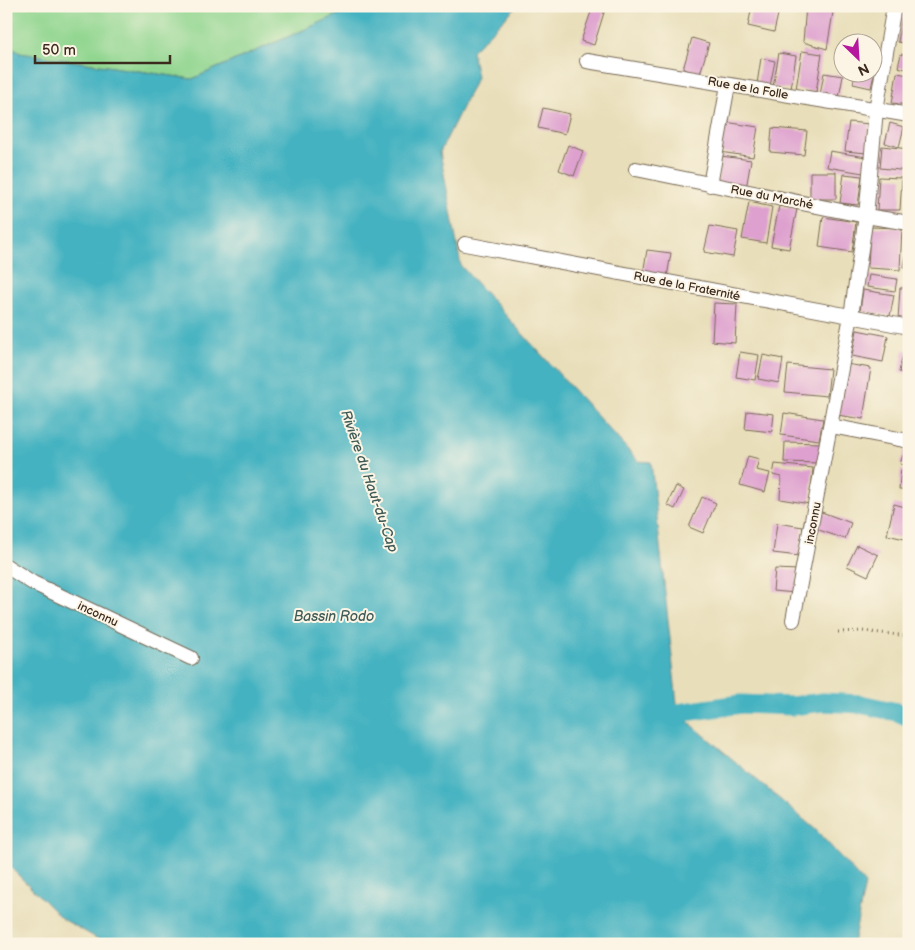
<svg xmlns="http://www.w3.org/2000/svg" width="915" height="950" font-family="'Balsamiq Sans',sans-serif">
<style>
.green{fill:#91d690;stroke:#668057}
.water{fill:#45b2c1;stroke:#406e70}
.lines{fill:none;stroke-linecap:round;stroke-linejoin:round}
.canal{stroke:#45b2c1;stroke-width:19}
.building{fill:#dea1cf}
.street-casing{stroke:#786954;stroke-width:16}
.path{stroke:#786954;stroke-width:3;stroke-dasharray:1 4;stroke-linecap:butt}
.street{stroke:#fff;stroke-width:14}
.labels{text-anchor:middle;stroke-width:4;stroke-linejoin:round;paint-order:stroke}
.street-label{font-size:12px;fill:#3b2a1e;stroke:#fcf5e5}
.water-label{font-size:14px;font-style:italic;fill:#3e5a57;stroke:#fcf5e5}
</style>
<rect width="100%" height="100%" fill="#fcf5e5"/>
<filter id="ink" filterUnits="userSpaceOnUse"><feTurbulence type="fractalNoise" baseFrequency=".02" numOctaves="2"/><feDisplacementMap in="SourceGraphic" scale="10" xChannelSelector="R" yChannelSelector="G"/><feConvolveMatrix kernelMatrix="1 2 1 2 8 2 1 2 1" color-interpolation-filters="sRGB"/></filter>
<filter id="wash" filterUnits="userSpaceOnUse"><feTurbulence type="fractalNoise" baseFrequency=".0096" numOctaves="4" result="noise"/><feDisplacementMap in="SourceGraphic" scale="20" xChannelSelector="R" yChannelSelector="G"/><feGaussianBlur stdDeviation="1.12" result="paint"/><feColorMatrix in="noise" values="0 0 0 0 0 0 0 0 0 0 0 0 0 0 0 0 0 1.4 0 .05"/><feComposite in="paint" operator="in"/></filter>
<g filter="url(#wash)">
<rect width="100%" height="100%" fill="#e8deb9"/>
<path class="green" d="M6,6H358L192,79L20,53L6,44Z"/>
<path class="water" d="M358,6H517L472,51L477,77L440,152L461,266L638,461L651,462L678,713L816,830L865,884L853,944H107L61,918L6,863V44L20,53L192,79Z"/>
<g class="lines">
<path class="canal" d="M661,731L678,713L741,704L792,706L823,702L860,704L897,712L909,717"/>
</g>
<g id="blocks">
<path class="building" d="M593,6H606L594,45L581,41Z
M752,6H763L779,10L774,32L748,26Z
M806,6H834L827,49L803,42Z
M903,8L909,9V44L898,42Z
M692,38L709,43L700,74L683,69Z
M802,51L822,54L816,92L796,89Z
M779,53L796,56L791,89L773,87Z
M901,54L909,56V70L898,67Z
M761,58L775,61L770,86L757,84Z
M872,65L876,66L871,88L853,84L855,72H872Z
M824,73L843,76L839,97L820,95Z
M897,73L909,75V105L892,103Z
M543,108L570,114L565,134L538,128Z
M725,122L758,127L753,157L720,152Z
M849,122L870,124L867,153L845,151Z
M890,123L904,127L899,147L885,143Z
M772,128L807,131L804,155L770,152Z
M568,145L583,151L574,176L559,170Z
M882,146L909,149V171L880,168Z
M830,151L866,157L863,173L827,167Z
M721,156L751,160L746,189L717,184Z
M810,172H836V199H810Z
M844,174L862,176L858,205L840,203Z
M879,177L902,178L900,210H877Z
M749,202L772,207L766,243L742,239Z
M779,206L797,209L789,249L771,246Z
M823,217L856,222L852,252L819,247Z
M710,226L738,231L733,257L704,252Z
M870,227L902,228L900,270L868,268Z
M908,242H909V268L904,267Z
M647,250L671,253L667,277L643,274Z
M869,275L897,279L895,291L867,287Z
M900,288H909V320H898Z
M863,290L894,295L890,316L860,311Z
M714,303L737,304L735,343L712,341Z
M857,330L888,336L883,362L852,356Z
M904,350L909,351V374L899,372Z
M740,352L759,355L755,380L736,377Z
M763,355L783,359L779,383L758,379Z
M846,364L871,368L863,419L837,415Z
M788,365L830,369L827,396L785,392Z
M747,411L774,414L772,432L745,429Z
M784,413L823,419L819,440L781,435Z
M785,442L821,443L820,463L784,462Z
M907,444L909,445V466L900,464Z
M748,456L759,459L756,470L770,473L765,492L740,485Z
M775,464L813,468L810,504L780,499L781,477L773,475Z
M901,470L909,471V490H899Z
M676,486L684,490L675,509L667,505Z
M702,497L716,503L703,533L689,527Z
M894,504L909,508V540L887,535Z
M819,511L851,523L845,539L813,528Z
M777,523L803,527L799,556L773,553Z
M857,545L878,555L868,576L847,566Z
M775,569L798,570L796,593L773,591Z"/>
</g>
</g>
<g filter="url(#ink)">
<use href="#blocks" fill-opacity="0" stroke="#786954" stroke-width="1"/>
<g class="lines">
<g class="street-casing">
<path id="street" d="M587,61L909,115
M636,169L866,216L909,223
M710,185L728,85
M465,244L909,327
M831,426L909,441
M6,566L33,583L191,658
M793,620L851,316L866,216L876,110L894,6"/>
</g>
<path class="path" d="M838,632L862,631L909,636"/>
<use href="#street" class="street"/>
</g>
</g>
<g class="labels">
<g class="street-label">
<text transform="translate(748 88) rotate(10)" y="4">Rue de la Folle</text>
<text transform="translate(772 197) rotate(11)" y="4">Rue du Marché</text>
<text transform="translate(687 286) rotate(11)" y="4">Rue de la Fraternité</text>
<text transform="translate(813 523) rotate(-79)" y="4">inconnu</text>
<text transform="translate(98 614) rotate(25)" y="4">inconnu</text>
</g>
<g class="water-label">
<text transform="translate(370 481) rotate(71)" y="5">Rivière du Haut-du-Cap</text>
<text x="334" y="621">Bassin Rodo</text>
</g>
</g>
<rect width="915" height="950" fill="none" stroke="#fcf5e5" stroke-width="25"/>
<g transform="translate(858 58) rotate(155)"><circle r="24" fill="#fcf5e5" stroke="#afa495"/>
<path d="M0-4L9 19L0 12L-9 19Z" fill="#b5179e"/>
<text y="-8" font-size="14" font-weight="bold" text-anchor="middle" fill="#3b2a1e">N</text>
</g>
<path d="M35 55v8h135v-8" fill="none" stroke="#3b2a1e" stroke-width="2.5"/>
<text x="42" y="55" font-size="15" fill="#3b2a1e" stroke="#fcf5e5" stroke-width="4" paint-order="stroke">50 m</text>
</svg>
